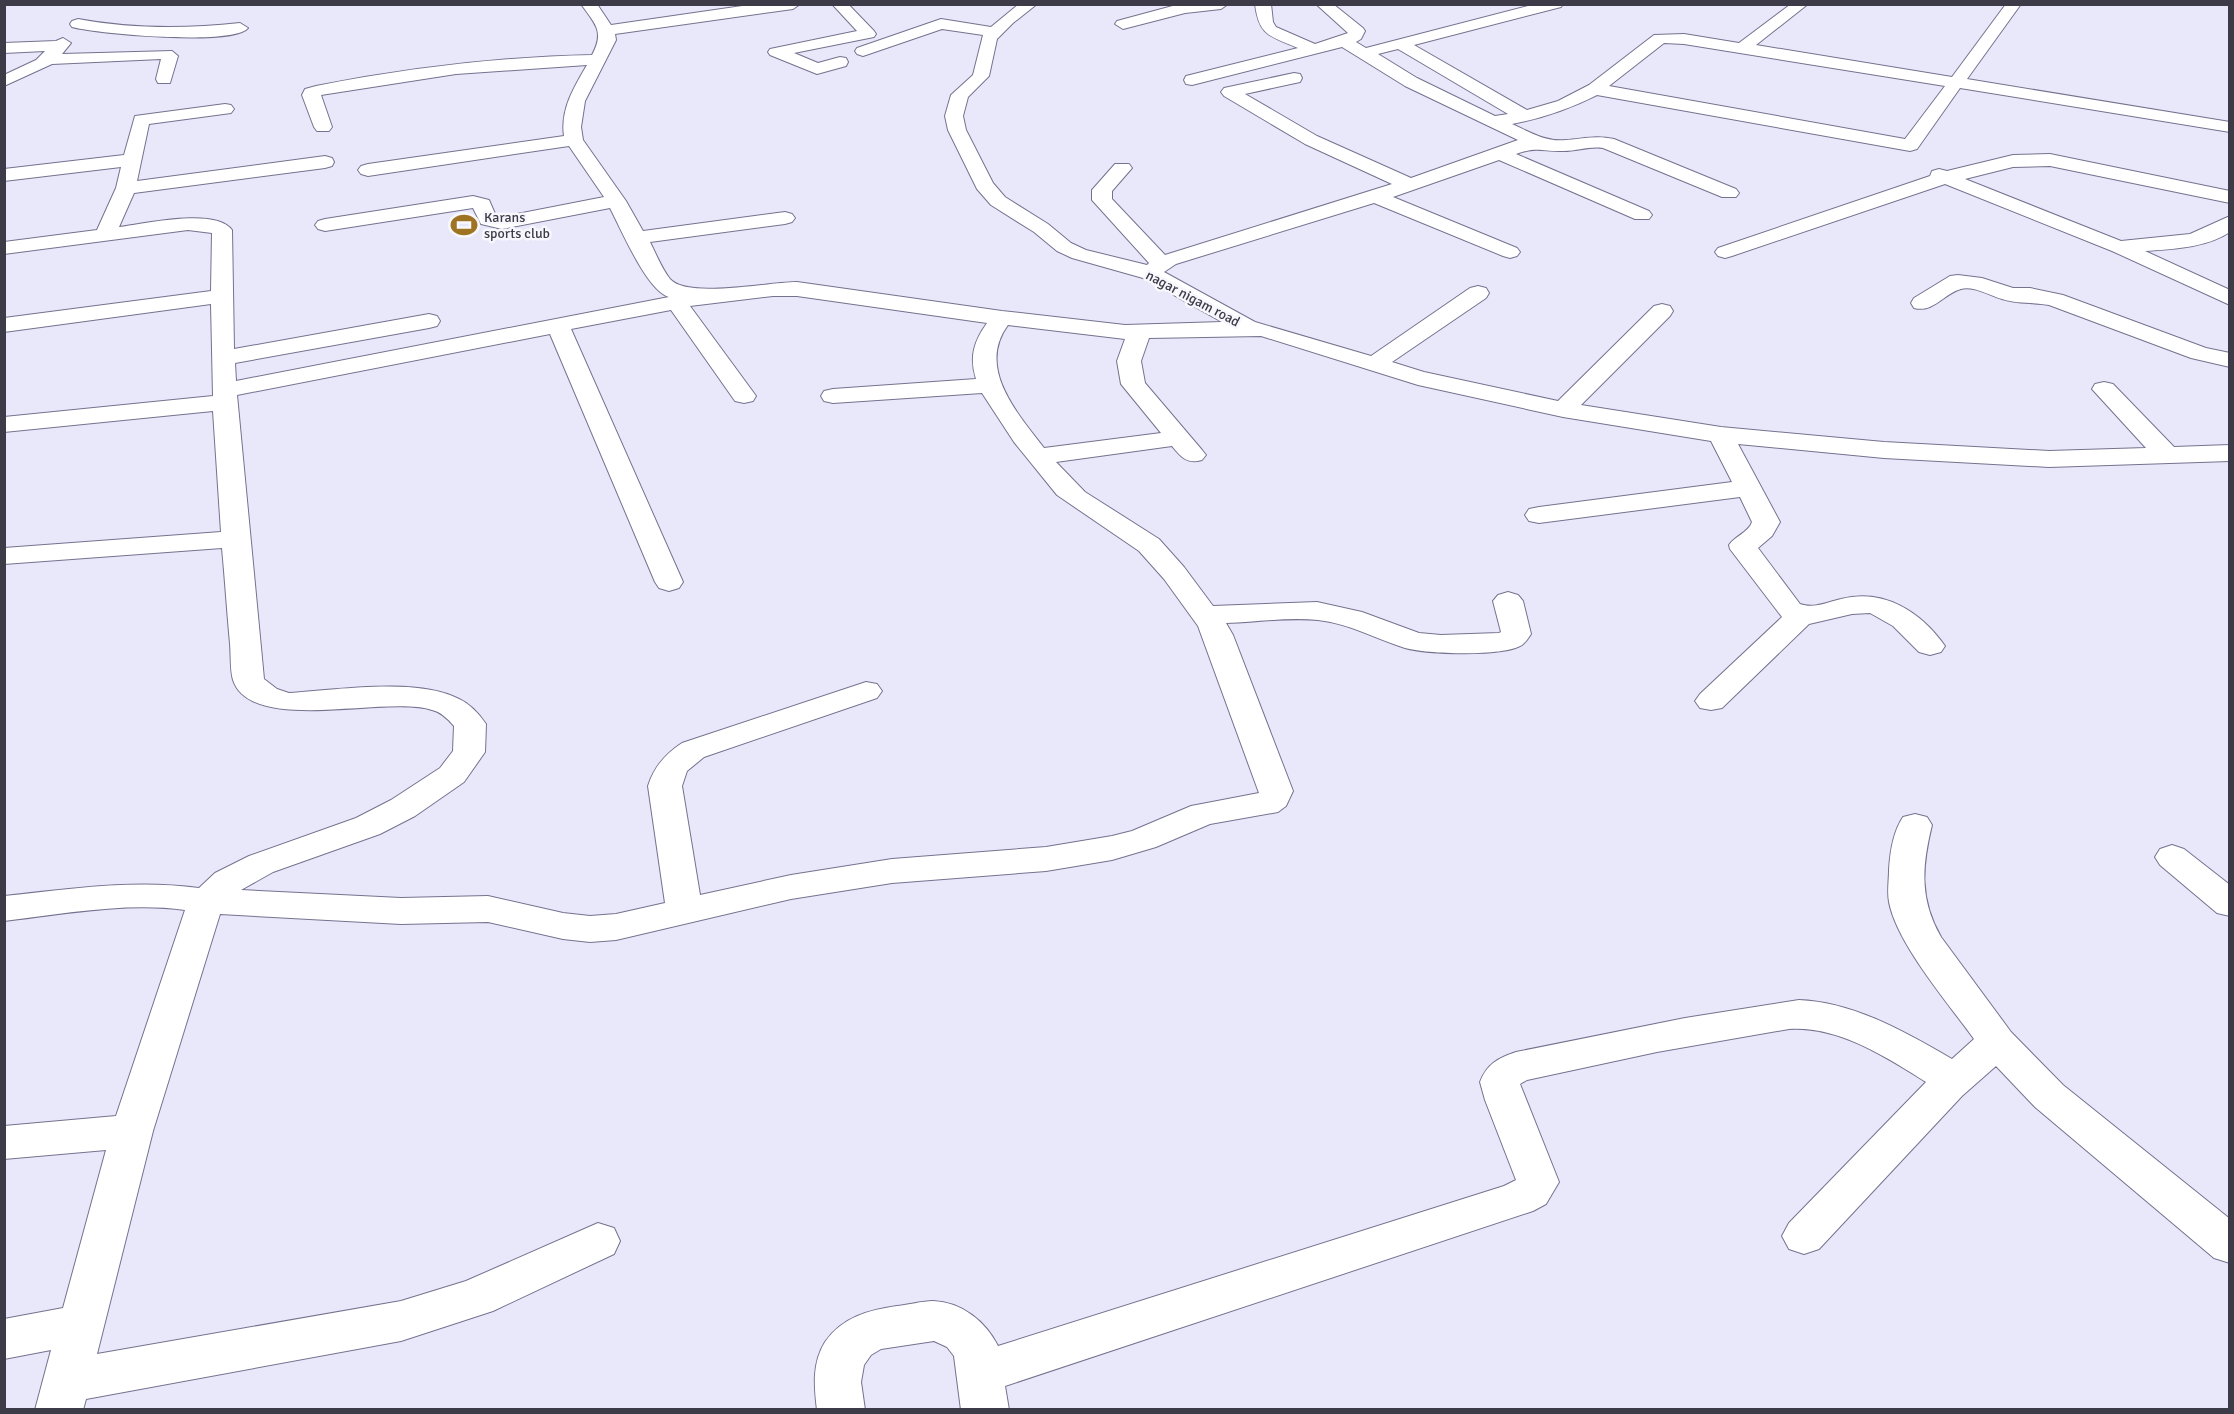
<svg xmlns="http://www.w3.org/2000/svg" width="2234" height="1414" font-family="Signika,sans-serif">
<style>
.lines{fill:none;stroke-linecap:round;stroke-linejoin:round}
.minor-casing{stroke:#74728e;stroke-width:2}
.minor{fill:#fff;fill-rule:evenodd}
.labels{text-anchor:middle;stroke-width:5;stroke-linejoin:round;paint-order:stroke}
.far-poi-label{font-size:14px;fill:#3c3b47;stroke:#f7f7fd;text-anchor:start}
.far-street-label{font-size:14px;fill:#3c3b47;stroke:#f7f7fd}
</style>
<rect width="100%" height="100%" fill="#e9e8fb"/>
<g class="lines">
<g class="minor-casing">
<path id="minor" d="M581,4H597L611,25L756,4H800L793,9L615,34L616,40L585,101L581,127L583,140L626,201L643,231L785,212L792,214L795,218L792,222L785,224L650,242C656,254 662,269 670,279C687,299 769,282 797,282L1002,311L1125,325L1222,322L1143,278L1072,258L1057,251L1034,232L991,205L977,189L948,130L945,116L951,95L973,75L983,35L942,29L863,56L857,54L855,51L857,48L941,19L991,27L1019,4H1037L1013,23L997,39L989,76L968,97L963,116L966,130L993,183L1005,197L1048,224L1071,243L1086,250L1147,265L1149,263L1092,200V190L1115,164H1129L1132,168L1112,191V199L1165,255L1392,184L1305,144L1224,96L1221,92L1224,88L1294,73L1300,74L1302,78L1300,82L1245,94L1317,136L1411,178L1518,140L1405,86L1342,47L1192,85L1186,84L1184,80L1186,76L1298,48C1271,36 1259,37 1255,4H1271L1273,22L1276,27L1315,44L1348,33L1316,4H1333L1363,28L1365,31L1361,39L1356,42L1366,48L1536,4H1563L1561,7L1414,45L1527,110L1558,101L1589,85L1654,35L1684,34L1739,43L1791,4H1808L1756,45L1952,77L2006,4H2021L1967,79L2230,122V132L1960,88L1917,149L1910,151L1597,95C1569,109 1543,118 1512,124C1530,132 1545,142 1566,140C1583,139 1596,135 1614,139L1736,189L1739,193L1736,197H1722L1603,148C1589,146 1578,151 1564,151C1543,152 1538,146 1516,154L1649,211L1652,215L1649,219H1635L1499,160L1393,197L1517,248L1520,252L1517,256L1510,258L1503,256L1374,203L1176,264L1164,272L1255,322L1371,356L1470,288L1478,286L1486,288L1489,293L1486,298L1392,362L1424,372L1558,401L1654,306L1662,304L1670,306L1673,311L1670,316L1581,405L1721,427L1884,442L2049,451L2146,448L2092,389L2095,384L2104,382L2113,384L2174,447L2230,445V461L2049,467L1884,458L1738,444L1780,522L1772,536L1758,548L1800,604C1814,609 1828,602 1841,599C1884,588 1921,612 1945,646L1941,652L1930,655L1919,652L1893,626L1870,613L1852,614L1809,624L1722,708L1711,710L1700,708L1695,701L1700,694L1782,617L1730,549L1729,545C1735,536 1749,532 1752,522L1740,497L1539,523L1529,521L1525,515L1529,509L1539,507L1732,482L1711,441L1563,417L1418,385L1261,336L1149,338L1141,361L1145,383L1202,450L1206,455L1202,460C1187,464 1182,458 1172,446L1056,462L1085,492L1159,539L1184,567L1213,606L1317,602L1362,612L1419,633L1441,635L1499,633L1501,632L1493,601L1498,595L1508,592L1518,595L1523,601L1531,634C1529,637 1526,642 1522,645C1504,657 1426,654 1405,648C1376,639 1348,623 1318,620C1288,617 1256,622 1226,623L1233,635L1293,791L1286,806L1278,812L1210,824L1156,847L1112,860L1046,871L892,883L791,899L616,940L590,942L563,939L488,922L401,924L220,914L153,1131L97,1354L401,1301L466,1281L598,1223L614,1228L620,1241L614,1254L493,1311L401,1341L86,1399L83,1410H35L51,1350L4,1359V1319L63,1308L106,1150L4,1159V1126L116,1116L185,910C126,902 63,914 4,921V896C69,889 134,879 199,888L215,873L249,856L356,818L391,800L440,768L453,751L454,726C448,719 441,712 432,710C387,695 251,735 233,680C230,670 231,655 230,644C227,612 225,580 222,548L4,564V548L221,532L213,411L4,432V417L213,396L211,304L4,332V318L211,291L212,233L188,230L4,254V242L97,230L116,188L121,167L4,181V169L124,155L135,116L225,104L231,105L234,109L231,113L149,124L137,181L325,156L332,158L334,162L332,166L325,168L134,193L119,227C143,224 216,207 232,230L234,349L429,314L437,316L440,321L437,326L429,328L235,363L236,381L669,297C647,291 621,229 610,208L502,229L481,224L473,208L325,231L318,229L315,225L318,221L325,219L473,196L489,200L496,216L502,217L604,197L569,146L368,176L361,174L358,170L361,166L368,164L564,136C560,110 574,87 587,65L456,74L321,95L332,127L329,131H317L314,127L302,95L305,89L316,86C407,68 499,57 592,55C605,31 595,24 581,4ZM1664,43L1684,44L1945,86L1905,139L1609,86ZM1398,49L1508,114L1495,116L1417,78L1378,54ZM773,296H797L987,323C974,341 969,357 976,379L833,389L824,391L821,396L824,401L833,403L982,393L1014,442L1057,495L1139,551L1164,579L1198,626L1259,793L1191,806L1132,831L1112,836L1046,847L892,859L791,875L700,895L682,786L687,771L704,757L877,698L882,691L877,684L866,682L682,743C665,754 654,767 648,786L665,903L616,914L590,916L563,913L488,896L401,898L241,890L273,872L380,834L415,816L464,782L485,752L486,724C479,714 470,704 459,699C418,677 335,690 289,693L277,689L264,679L237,395L550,334L655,582L659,588L669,591L679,588L683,582L571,329L671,310L735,401L744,403L753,401L756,396L690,306ZM1008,325L1125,339L1117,361L1121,384L1161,433L1044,448C1018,414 976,368 1008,325Z
M832,4H848L874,31L876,34L874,37L794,53L818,63L840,57L846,58L848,62L846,66L817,74L770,55L768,52L770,49L857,31Z
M1180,4H1228L1221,9L1185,13L1123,29L1115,24L1117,21Z
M78,19C132,29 185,29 240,23L248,28C233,46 98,34 72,27L70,24L72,21Z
M63,38L71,43L62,54L172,51L178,56L170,83H158L156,79L161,59L52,64L4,86V75L36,60L45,51L4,53V43L56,41Z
M2050,154L2230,191V203L2050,166L2013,167L1965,179L2121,241L2190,234L2230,216V232C2206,248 2173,249 2145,251L2230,290V305L2112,251L1945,184L1732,256L1725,258L1718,256L1715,252L1718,248L1930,176L1932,171L1939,169L1947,171L2013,155Z
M1958,275L1982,278L2013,288H2030L2063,295L2206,348L2230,353V367L2191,358L2049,305C2034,302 2017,304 2002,299C1991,296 1972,285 1961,289C1943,294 1934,313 1914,308L1911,303L1914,298L1950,276Z
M1915,814L1927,817L1932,825C1922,866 1919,899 1941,937L2011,1032L2063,1085L2230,1219V1263L2214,1258L2035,1107L1996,1066L1962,1096L1819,1249L1804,1254L1789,1249L1782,1236L1789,1223L1926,1082C1886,1057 1839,1026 1789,1029L1657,1052L1527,1080L1520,1084L1559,1182L1546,1204L1533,1211L1005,1386L1009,1410H961L954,1356L947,1347L934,1341L881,1349L871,1355L864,1365L861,1382L865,1410H817C814,1386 812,1363 825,1342C842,1317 869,1310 897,1306C908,1305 922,1301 933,1301C962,1302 986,1322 998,1346L1504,1186L1516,1180L1485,1100L1480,1082C1487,1064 1498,1058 1516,1052L1685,1018L1799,1000C1853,1002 1906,1032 1952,1059L1974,1039C1949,1004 1897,944 1889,902C1887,892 1889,880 1889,870C1890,852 1893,832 1903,817Z
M2172,845L2184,849L2230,885V916L2217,913L2160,865L2155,857L2160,849Z"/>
</g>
<use href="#minor" class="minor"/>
</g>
<defs>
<g id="stadium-bare" transform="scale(2.07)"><path d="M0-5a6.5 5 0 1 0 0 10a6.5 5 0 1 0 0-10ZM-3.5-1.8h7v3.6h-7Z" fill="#9e7423" stroke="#f7f7fd" stroke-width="2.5" paint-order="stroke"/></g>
</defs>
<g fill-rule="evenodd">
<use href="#stadium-bare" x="464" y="225"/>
</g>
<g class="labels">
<g class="far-poi-label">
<text x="484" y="222">Karans<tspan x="484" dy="16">sports club</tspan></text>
</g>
<g class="far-street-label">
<text transform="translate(1193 298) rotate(28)" y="5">nagar nigam road</text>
</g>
</g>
<rect width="2234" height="1414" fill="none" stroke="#3c3b47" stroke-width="12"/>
</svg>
